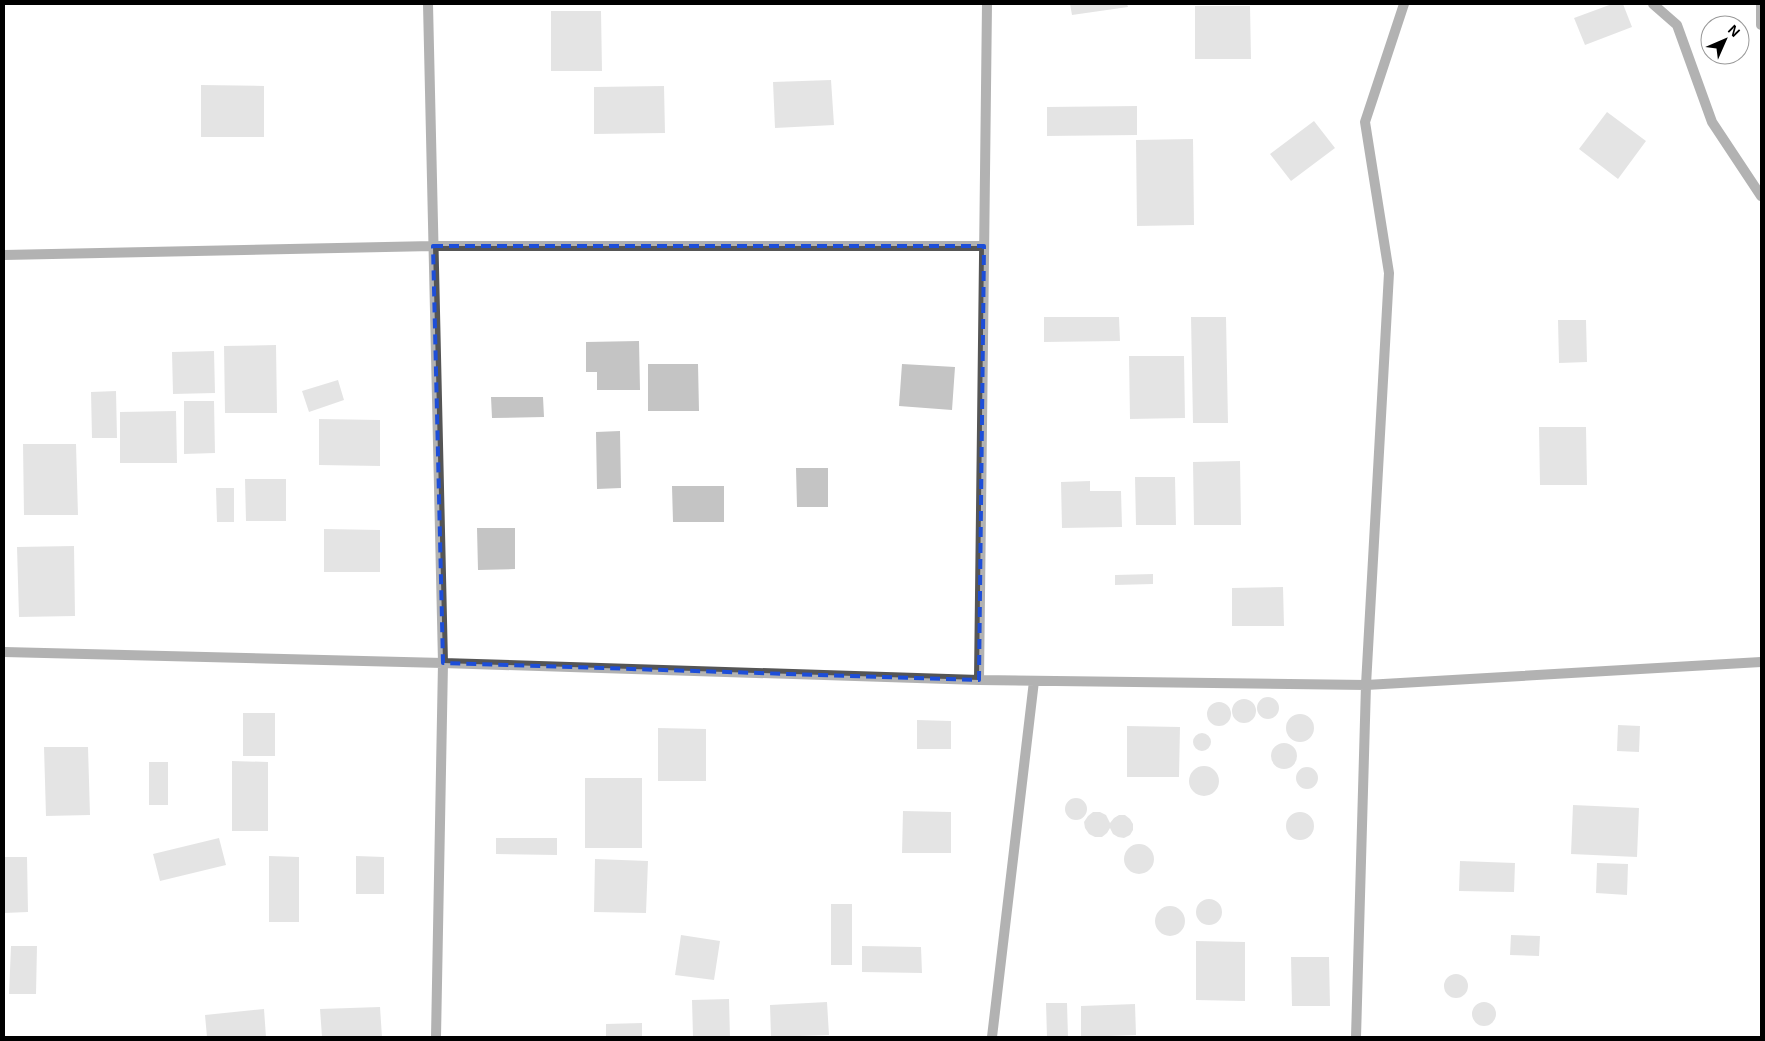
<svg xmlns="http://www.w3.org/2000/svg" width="1765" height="1041" font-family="Arial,sans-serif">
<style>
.building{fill:#c4c4c4}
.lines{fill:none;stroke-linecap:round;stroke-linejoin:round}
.service{stroke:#555;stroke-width:10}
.minor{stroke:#555;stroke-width:10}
.marked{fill:none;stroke:#1d4ed8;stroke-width:4;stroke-dasharray:10 6;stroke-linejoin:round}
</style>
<rect width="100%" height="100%" fill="#fff"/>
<path class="building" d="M1070,4H1127L1128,7L1072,15Z
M1612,4H1623L1632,27L1585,45L1574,18Z
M1195,6H1250L1251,59H1195Z
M551,11H601L602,71H551Z
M831,80L834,125L775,128L773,82Z
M201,85L264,86V137H201Z
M664,86L665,133L594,134V87Z
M1137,106V135L1047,136V107Z
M1607,112L1646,141L1618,179L1579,149Z
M1314,121L1335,148L1291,181L1270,154Z
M1193,139L1194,225L1137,226L1136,140Z
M1044,317H1119L1120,341L1044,342Z
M1191,317H1226L1228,423H1193Z
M1558,320H1586L1587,362L1559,363Z
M639,341L640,390H597V372H586V342Z
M276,345L277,413H225L224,346Z
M214,351L215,393L173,394L172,352Z
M1129,356H1184L1185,418L1130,419Z
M648,364H698L699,411H648Z
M902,364L955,367L952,410L899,406Z
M338,380L344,400L309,412L302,391Z
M116,391L117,438H92L91,392Z
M491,397H543L544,417L492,418Z
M184,401H214L215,453L184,454Z
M176,411L177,463H120V412Z
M319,419L380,420V466L319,465Z
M1539,427H1586L1587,485H1540Z
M620,431L621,488L597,489L596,432Z
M23,444H76L78,515H24Z
M1240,461L1241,525H1194L1193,462Z
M796,468H828V507H797Z
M1135,477H1175L1176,525H1136Z
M245,479H286V521H246Z
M1090,481V491H1121L1122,527L1062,528L1061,482Z
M672,486H724V522H673Z
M216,488H234V522H217Z
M477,528H515V569L478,570Z
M324,529L380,530V572H324Z
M74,546L75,616L19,617L17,547Z
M1153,574V584L1115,585V575Z
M1283,587L1284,626H1232V588Z
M1257 708a11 11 0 1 1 22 0a11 11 0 1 1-22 0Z
M1232 711a12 12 0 1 1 24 0a12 12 0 1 1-24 0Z
M1207 714a12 12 0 1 1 24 0a12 12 0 1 1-24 0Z
M243,713H275V756H243Z
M1286 728a14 14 0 1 1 28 0a14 14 0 1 1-28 0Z
M917,720L951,721V749H917Z
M1618,725L1640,726L1639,752L1617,751Z
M1127,726L1180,727L1179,777H1127Z
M658,728L706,729V781H658Z
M1193 742a9 9 0 1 1 18 0a9 9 0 1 1-18 0Z
M1271 756a13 13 0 1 1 26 0a13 13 0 1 1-26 0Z
M44,747H88L90,815L46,816Z
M232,761L268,762V831H232Z
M149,762H168V805H149Z
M1189 781a15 15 0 1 1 30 0a15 15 0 1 1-30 0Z
M1296 778a11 11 0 1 1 22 0a11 11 0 1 1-22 0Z
M585,778H642V848H585Z
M1065 809a11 11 0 1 1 22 0a11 11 0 1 1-22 0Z
M1573,805L1639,808L1637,857L1571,854Z
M903,811L951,812V853H902Z
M1286 826a14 14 0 1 1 28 0a14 14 0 1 1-28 0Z
M1093,812H1100L1106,815L1110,823L1114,818L1119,815H1125L1130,819L1133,824V830L1130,835L1124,838L1118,837L1113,834L1110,828L1107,833L1102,837H1095L1089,834L1085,828L1084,822L1088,816Z
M219,838L226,865L160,881L153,854Z
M496,838H557V855L496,854Z
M1124 859a15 15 0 1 1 30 0a15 15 0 1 1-30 0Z
M269,856L299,857V922H269Z
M356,856L384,857V894H356Z
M4,857H27L28,912L4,913Z
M595,859L648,861L646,913L594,912Z
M1460,861L1515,863L1514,892L1459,891Z
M1597,863L1628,864L1627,895L1596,893Z
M1196 912a13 13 0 1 1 26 0a13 13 0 1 1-26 0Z
M831,904H852V965H831Z
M1155 921a15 15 0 1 1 30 0a15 15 0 1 1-30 0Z
M681,935L720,941L714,980L675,975Z
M1511,935L1540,936L1539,956L1510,955Z
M1196,941L1245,942V1001L1196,1000Z
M11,946H37L36,994H9Z
M862,946L921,947L922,973L862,972Z
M1291,957H1329L1330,1006H1292Z
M1444 986a12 12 0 1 1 24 0a12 12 0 1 1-24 0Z
M729,999L730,1037H693L692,1000Z
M1472 1014a12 12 0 1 1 24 0a12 12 0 1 1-24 0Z
M827,1002L829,1035L771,1037L770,1005Z
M1046,1003H1067L1068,1037H1047Z
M1135,1004L1136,1035L1081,1037V1006Z
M380,1007L382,1037H322L320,1009Z
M264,1009L266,1037H207L205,1015Z
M642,1023V1037H606V1024Z"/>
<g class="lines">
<path class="service" d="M1653,4L1677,25L1712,122L1761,196"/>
<path class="minor" d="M428,4L443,663L436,1037
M1761,4V25
M4,255L433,246H984
M4,652L443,663L979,680L1366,685L1761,662
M979,680L987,4
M992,1037L1034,681
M1356,1037L1366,685L1389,273L1365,122L1404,4"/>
</g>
<path d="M0 0H1765V1041H0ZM433,246H984L979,680L443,663Z" fill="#fff" fill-opacity=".55" fill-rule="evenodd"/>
<path class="marked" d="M433,246H984L979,680L443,663Z"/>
<rect width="1765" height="1041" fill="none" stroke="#000000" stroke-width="10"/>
<g transform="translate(1725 40) rotate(45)"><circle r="24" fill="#ffffff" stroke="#999999"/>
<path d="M0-4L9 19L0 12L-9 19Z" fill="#000000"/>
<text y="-8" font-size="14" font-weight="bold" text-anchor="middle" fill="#000000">N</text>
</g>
</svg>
